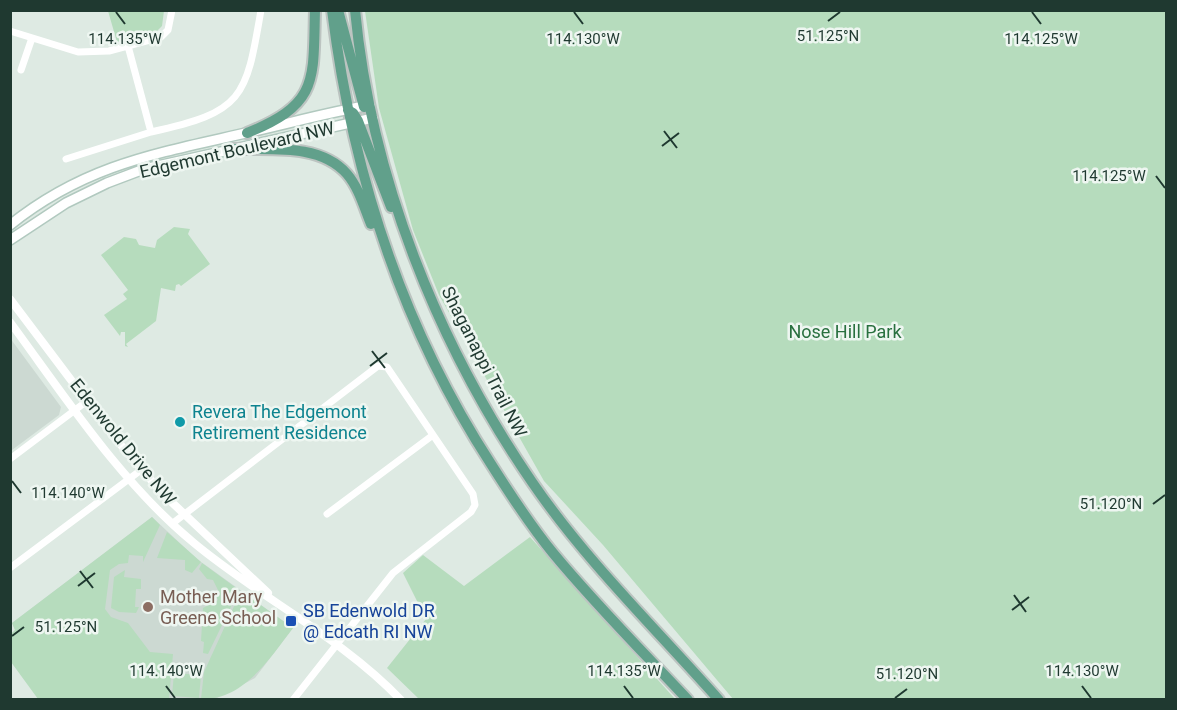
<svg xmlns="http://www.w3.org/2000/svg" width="1177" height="710" font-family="Roboto,sans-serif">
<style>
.built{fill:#ccd9d2}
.green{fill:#b6dcbd}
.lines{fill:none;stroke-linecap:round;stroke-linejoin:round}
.secondary-casing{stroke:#b1c9bf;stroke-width:12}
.primary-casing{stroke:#bcc4c1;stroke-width:14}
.minor{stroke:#fff;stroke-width:7}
.tertiary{stroke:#fff;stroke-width:8}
.secondary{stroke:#fff;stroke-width:9}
.primary{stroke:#61a08b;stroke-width:10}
.ticks{fill:none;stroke:#1f3930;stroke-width:2}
.culture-dot{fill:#0f9aa8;stroke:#eef6f1;stroke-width:2}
.education-dot{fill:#8d6e63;stroke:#eef6f1;stroke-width:2}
.transit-dot{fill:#1a4fb4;stroke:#eef6f1;stroke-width:2}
.labels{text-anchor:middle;stroke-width:5;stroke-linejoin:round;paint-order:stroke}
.street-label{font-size:18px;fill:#1f3930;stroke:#eef6f1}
.park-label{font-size:18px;fill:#29703f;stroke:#eef6f1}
.culture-label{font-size:18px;fill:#0d838f;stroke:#eef6f1;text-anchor:start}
.education-label{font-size:18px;fill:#785e54;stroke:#eef6f1;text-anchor:start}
.transit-label{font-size:18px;fill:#164399;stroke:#eef6f1;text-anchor:start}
.ticks-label{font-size:15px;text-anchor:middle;fill:#1f3930;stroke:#eef6f1;stroke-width:5;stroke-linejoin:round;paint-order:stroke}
</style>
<rect width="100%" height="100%" fill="#deeae3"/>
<path class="built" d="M10,338L61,407L59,415L12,450Z
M152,517L197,559L293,628L255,678L215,699H39L11,634L15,630L12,623Z"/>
<path class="green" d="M108,11H164L162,26L157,31L117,42Z
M365,11H1166V699H733L603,545L544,481L439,295L413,230L379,108Z
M174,227L190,229L188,234L210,264L181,286L179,284L176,285L175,291L161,288L156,321L126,344L128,347L125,346V332H121L120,336L104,315L127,299L123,294L128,290L101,255L124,237L136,239L139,245L155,248L157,240Z
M152,517L160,525L143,562V556L129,555L128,563L119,564L110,570L105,609L111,617L128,623L150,652L173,654L169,699H38L11,662V634L15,630L12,623Z
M167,532L201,562L192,573L185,570V560L157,558Z
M530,537L675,699H419L387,668L426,619L403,573L423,555L464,586Z
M202,563L239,590L208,654L203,653L204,642L201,641L203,608L218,600L216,597L220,594L213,580L207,579L199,569Z
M125,570L124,577L141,579V589H136L135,607H139L136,613L119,612L111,608L114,577Z
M241,591L293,628C269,659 244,700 201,699L204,672Z
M174,673L201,675L199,698L172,696Z"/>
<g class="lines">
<g class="secondary-casing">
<path id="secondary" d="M10,225C86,164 159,153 250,132C290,123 330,112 370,105
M10,240L66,203L107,183L144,169L373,118"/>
</g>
<g class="primary-casing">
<path id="primary" d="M332,10C352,172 402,327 491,464C510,494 530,525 553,553C595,604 642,651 688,700
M338,10L364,107
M355,10C371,178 438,345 532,482C586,561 656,629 719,700
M348,110L353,113L358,121L391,207
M247,133C319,104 313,81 315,10
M232,149C270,150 320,143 347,174C359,188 364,207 371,224"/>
</g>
<path class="minor" d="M10,31L78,52L109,51L161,37L168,30L172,10
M128,46L151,132C243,112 246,99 261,10
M21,70L32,38
M66,159L151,132
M10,459L87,401
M327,514L433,435
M173,523L378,366L387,367L473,494L475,505L471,512L393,573L293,700
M10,568L141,470"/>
<path class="tertiary" d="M10,299L114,437L163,494L268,593
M10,322C66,398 121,483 194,543C260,598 341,637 401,700"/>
<use href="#secondary" class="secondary"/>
<use href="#primary" class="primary"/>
</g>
<path class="ticks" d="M116,12L125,24M574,12L583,24M1032,12L1041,24M828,21L840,12M664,131L677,148M662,146L679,133M1156,176L1165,188M372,351L385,368M370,366L387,353M12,481L21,493M1153,504L1165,495M80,571L93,588M78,586L95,573M1014,595L1026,612M1012,610L1029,597M12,636L24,627M166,686L175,698M624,686L633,698M1082,686L1091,698M895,698L907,689"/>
<circle class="culture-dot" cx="180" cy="422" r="6"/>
<circle class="education-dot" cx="148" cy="607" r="6"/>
<rect class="transit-dot" x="285" y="615" width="12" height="12" rx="3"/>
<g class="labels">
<g class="street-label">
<text transform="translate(237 150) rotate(-13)" y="6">Edgemont Boulevard NW</text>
<text transform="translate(484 362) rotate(63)" y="6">Shaganappi Trail NW</text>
<text transform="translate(123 442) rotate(51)" y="6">Edenwold Drive NW</text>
</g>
<g class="park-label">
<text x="845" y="338">Nose Hill Park</text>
</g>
<g class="culture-label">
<text x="192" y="418">Revera The Edgemont<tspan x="192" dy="21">Retirement Residence</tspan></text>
</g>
<g class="education-label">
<text x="160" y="603">Mother Mary<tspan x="160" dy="21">Greene School</tspan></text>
</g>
<g class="transit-label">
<text x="303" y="617">SB Edenwold DR<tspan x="303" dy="21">@ Edcath RI NW</tspan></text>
</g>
</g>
<g class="ticks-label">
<text x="828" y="41">51.125°N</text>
<text x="125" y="44">114.135°W</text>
<text x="583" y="44">114.130°W</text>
<text x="1041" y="44">114.125°W</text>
<text x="1109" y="181">114.125°W</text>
<text x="68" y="498">114.140°W</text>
<text x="1111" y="509">51.120°N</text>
<text x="66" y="632">51.125°N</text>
<text x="166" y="676">114.140°W</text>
<text x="624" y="676">114.135°W</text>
<text x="1082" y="676">114.130°W</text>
<text x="907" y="679">51.120°N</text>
</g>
<rect width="1177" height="710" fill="none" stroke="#1f3930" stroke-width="24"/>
</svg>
